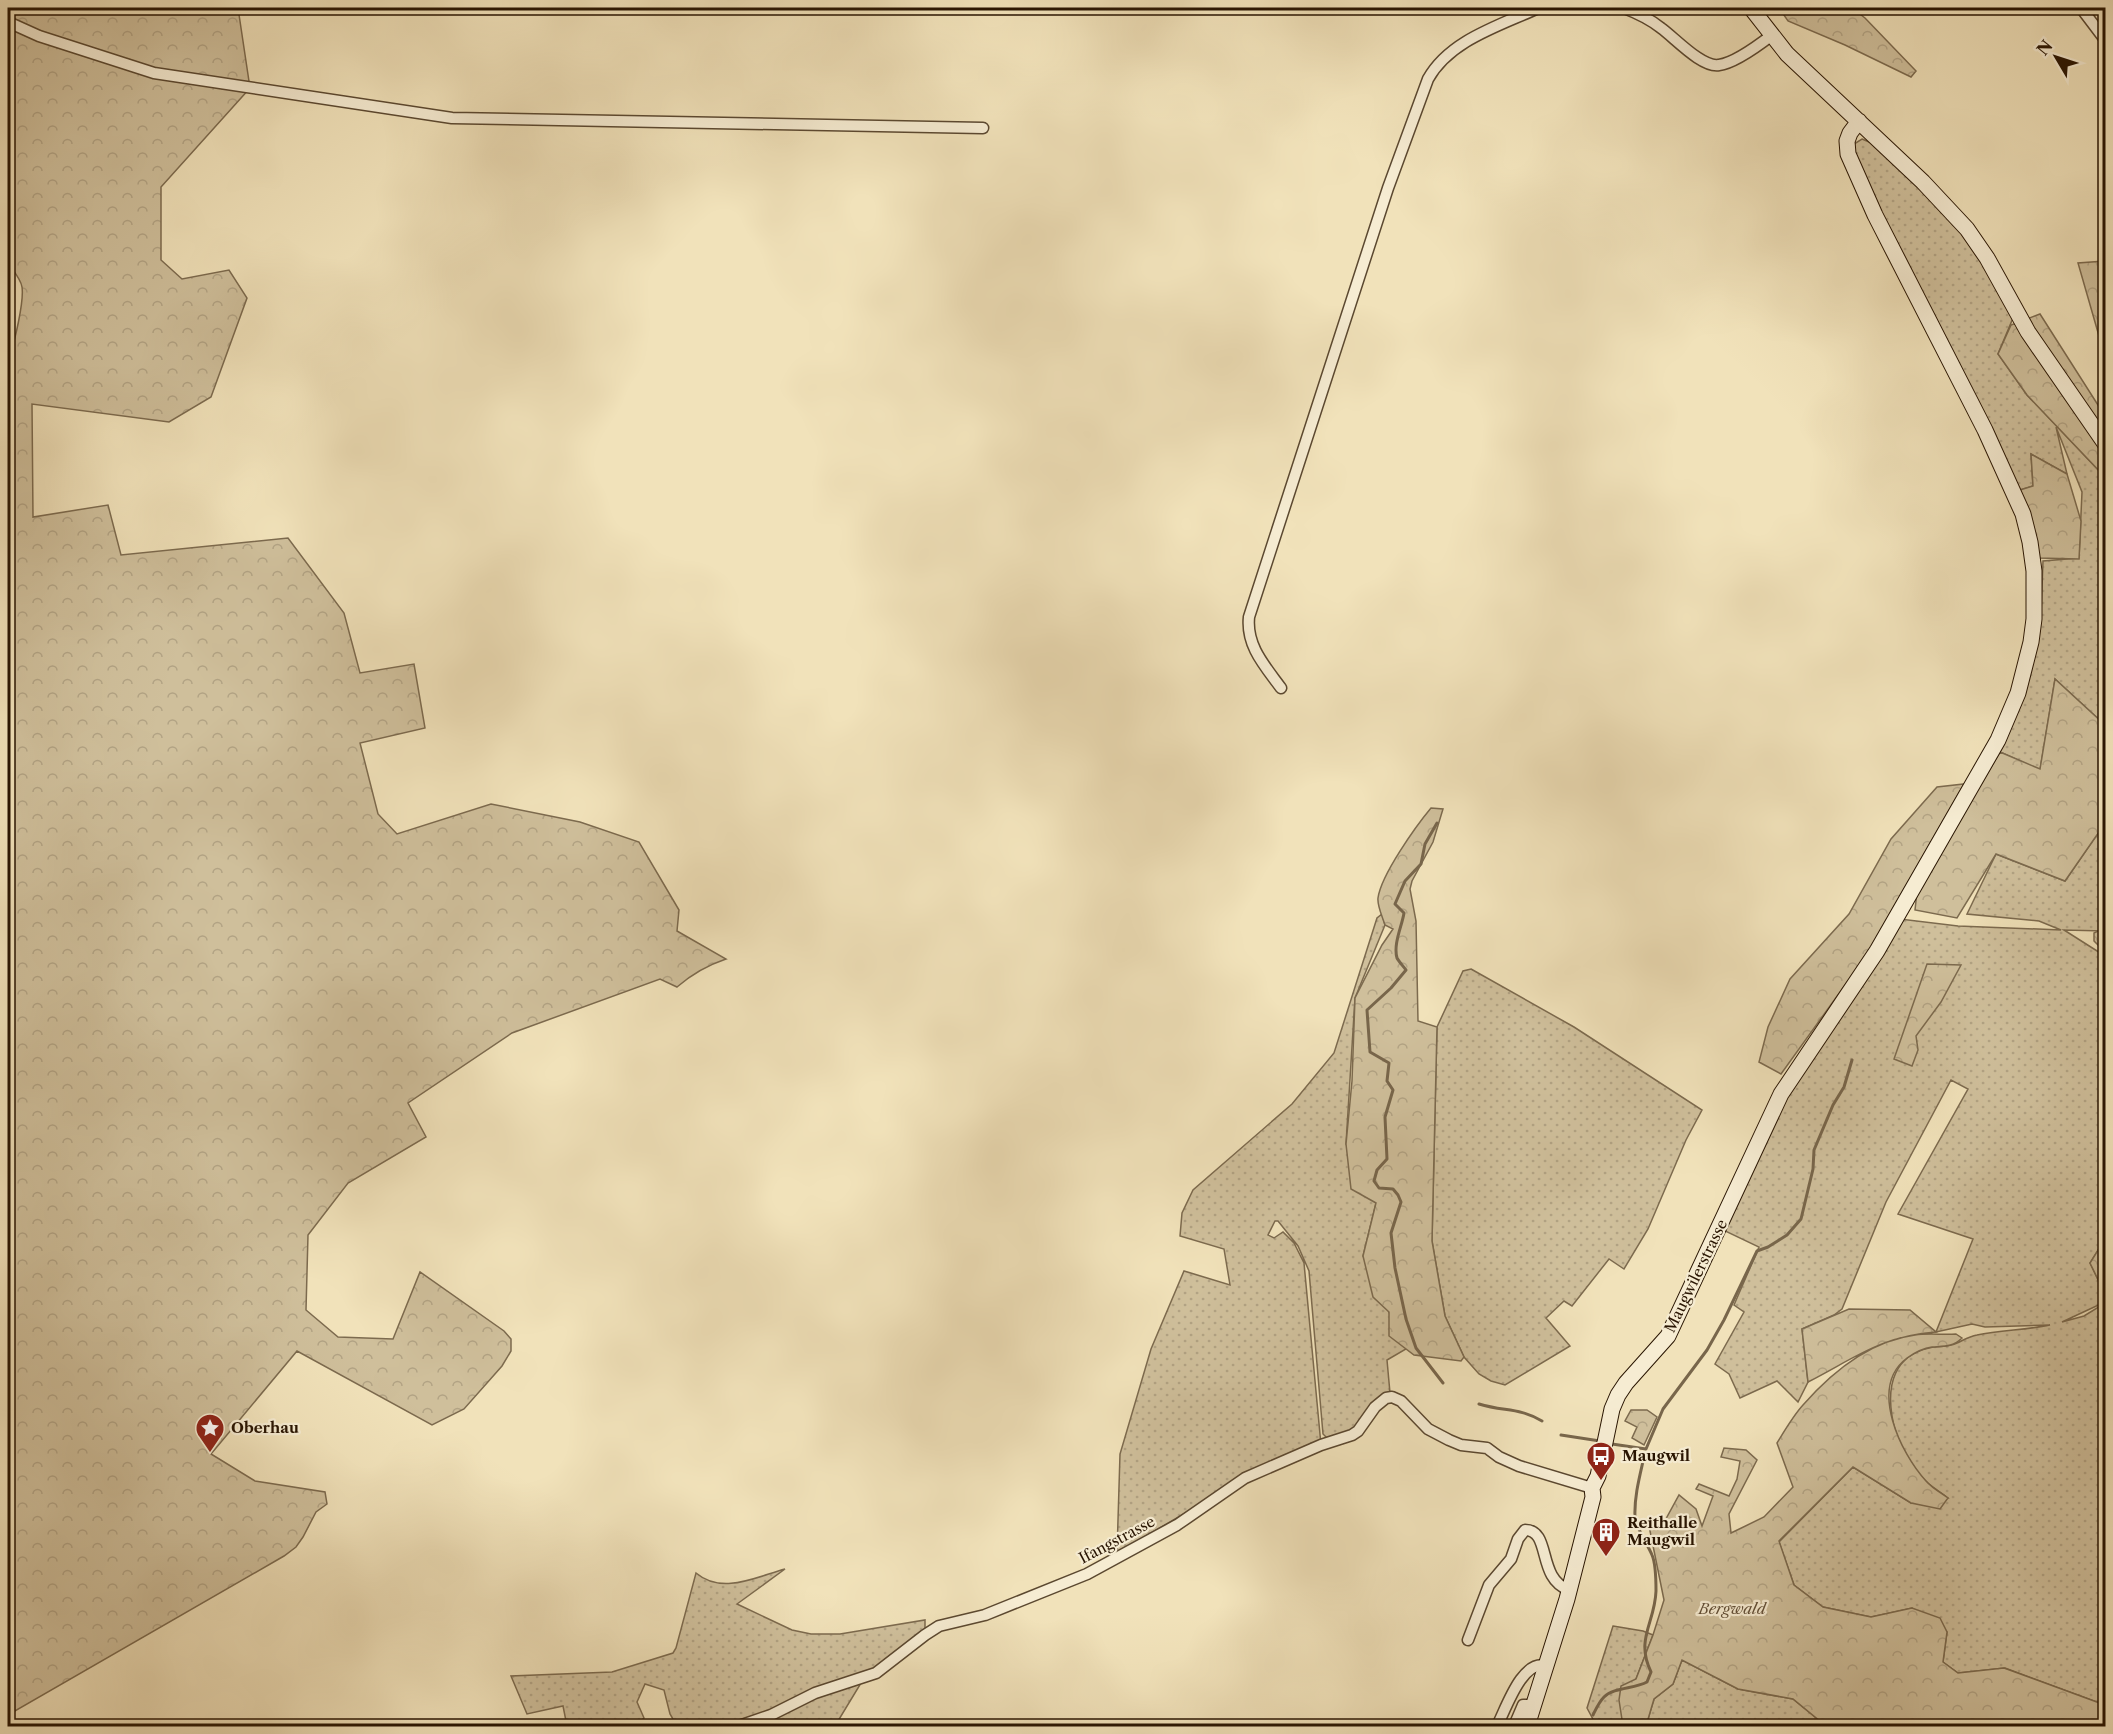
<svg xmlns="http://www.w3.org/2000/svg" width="2113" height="1734" font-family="'Libre Caslon Text',serif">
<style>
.grass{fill:url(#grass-dots);stroke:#7c6a4e;stroke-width:1.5}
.forest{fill:url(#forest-crowns);stroke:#7c6a4e;stroke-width:1.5}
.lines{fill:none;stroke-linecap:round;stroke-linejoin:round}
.stream{stroke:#78664b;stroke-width:3}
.street-casing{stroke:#5b4830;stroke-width:13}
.secondary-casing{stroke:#291502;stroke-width:17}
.street{stroke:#f6ecd2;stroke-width:10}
.secondary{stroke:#f6ecd2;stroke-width:15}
.labels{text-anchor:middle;stroke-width:4.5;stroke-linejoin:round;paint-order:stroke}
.street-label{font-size:15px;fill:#291502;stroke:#f6ecd2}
.poi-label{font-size:15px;font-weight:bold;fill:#291502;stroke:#f6ecd2;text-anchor:start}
.park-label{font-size:15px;font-style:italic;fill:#635038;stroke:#f6ecd2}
</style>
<defs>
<pattern id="grass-dots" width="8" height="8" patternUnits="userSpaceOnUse" patternTransform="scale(1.5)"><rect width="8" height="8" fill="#cfbf9b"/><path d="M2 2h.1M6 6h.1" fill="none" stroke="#b2a384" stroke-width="1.8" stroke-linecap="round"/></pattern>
<pattern id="forest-crowns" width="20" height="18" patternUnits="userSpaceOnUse" patternTransform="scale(1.5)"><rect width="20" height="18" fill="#cfbf9b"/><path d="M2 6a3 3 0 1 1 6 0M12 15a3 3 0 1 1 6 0" fill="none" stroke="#b2a384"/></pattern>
</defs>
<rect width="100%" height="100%" fill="#f1e2ba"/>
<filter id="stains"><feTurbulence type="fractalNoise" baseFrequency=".00333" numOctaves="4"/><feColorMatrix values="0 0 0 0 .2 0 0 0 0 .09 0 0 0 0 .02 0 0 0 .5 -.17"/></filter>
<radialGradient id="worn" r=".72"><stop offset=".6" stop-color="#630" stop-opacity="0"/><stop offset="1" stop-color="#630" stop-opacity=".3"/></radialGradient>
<path class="grass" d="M1862,139L1874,144L1957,225L1986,265L2013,318L1998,354L2027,395L2105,477V725L2055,679L2040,770L2000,752L2041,615L2043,561L2079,558L2082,492L2056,427L2067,474L2031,454L2033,486L2020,490L1855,159L1854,144Z
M2105,816V931L2064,930L2105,956L2106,1180L2104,1183L2106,1184L2105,1239L2090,1263L2105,1294V1302L2062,1322L2084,1316L2105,1303V1705L2005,1668L1958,1673L1943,1662L1947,1632L1912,1608L1871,1617L1823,1607L1794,1585L1779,1542L1853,1467L1911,1503L1948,1498C1942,1493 1935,1489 1929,1484C1912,1470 1895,1438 1892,1416C1887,1385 1894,1356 1929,1348C1936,1346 1944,1347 1951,1345C1960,1343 1966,1337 1977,1335C2001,1330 2026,1330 2050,1325L1985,1327L1972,1324L1936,1332L1973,1239L1898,1214L1968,1089L1951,1080L1886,1202L1842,1309L1834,1315L1802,1329L1808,1382L1798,1402L1777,1381L1740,1398L1729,1374L1715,1364L1744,1312L1734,1305L1759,1247L1723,1230L1777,1112L1900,919L1958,926L2061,930L2039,921L1967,914L1996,854L2065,881L2099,832Z
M1382,914L1385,925L1355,998L1346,1144L1376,1203L1363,1256L1406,1349L1387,1360L1390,1393L1351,1432L1328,1439L1323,1434L1309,1271L1298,1246L1278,1221H1275L1268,1235L1274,1238L1283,1232L1294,1243L1304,1263L1321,1445L1245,1478L1117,1553L1120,1454L1151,1349L1184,1271L1230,1285L1224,1249L1180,1236L1182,1213L1193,1190L1292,1104L1334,1053L1377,918Z
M1471,969L1574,1027L1702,1110L1686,1140L1648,1229L1624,1269L1609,1259L1572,1306L1564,1301L1546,1318L1570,1346L1505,1385L1491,1381L1479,1374L1464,1357L1445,1316L1432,1241L1437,1027L1463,971Z
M785,1569L737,1604L792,1630L811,1634H840L925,1620V1635L864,1678L835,1726H677L670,1714L664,1690L645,1684L637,1702L644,1718L635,1726H567L563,1706L527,1714L511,1676L612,1672L673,1653L676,1648L696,1573C722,1595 756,1577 785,1569Z
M1613,1626L1643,1631L1653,1635L1636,1679L1623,1726H1590V1723H1595L1587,1708Z
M1682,1660L1738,1689L1793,1699L1826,1726H1646L1654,1699L1673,1684Z"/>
<path class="forest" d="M8,8H238L250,88L161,187V260L182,279L229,270L247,298L211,397L169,422L32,404L33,517L108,505L121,555L288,538L344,613L360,673L414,664L425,728L360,743L378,814L397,834L491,804L580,822L639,842L679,910L677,931L726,959C708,965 692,974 677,987L660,979L512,1033L408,1103L426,1137L348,1183L308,1235L306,1310L338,1337L393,1339L420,1272L504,1331L511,1339V1351L502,1366L464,1409L432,1425L297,1351L211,1454L255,1481L325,1492L327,1504L316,1512L303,1537L296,1547L284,1556L8,1715V356C15,345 24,300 22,287C21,279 12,269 8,263Z
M1779,8H1852L1865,18L1916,71L1911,77L1845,45L1788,21Z
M2105,261H2106L2105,371L2101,343L2078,263Z
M2040,314L2105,416V477L2027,395L1998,354L2011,325Z
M2031,454L2067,474L2081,521L2079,559L2038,558L2020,490L2033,486Z
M2055,679L2105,725V816L2099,832L2065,881L1996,854L1957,918L1915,910L1917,892L2000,752L2040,769Z
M1964,784L1866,956L1781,1074L1759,1062L1768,1027L1790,979L1849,914L1891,839L1937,787Z
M1431,808L1443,809L1433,842L1412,881L1410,889L1416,921L1418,1021L1437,1027L1432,1241L1445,1316L1464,1357L1461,1361L1414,1355L1389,1336V1312L1373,1297L1363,1256L1376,1203L1351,1189L1346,1144L1352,1081L1355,998L1382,945L1393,929L1385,925C1383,918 1377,906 1378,898C1381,875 1416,826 1431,808Z
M2100,930L2105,932V952L2094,941V933Z
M1927,964L1961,965L1941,1002L1916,1036L1918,1050L1912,1066L1894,1059Z
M2105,1239V1294L2090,1263Z
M1849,1309L1910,1310L1936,1332C1881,1336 1855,1358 1808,1382L1802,1329Z
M1956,1334L1962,1338C1953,1347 1944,1346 1932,1347C1924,1348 1914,1353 1907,1358C1868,1387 1901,1454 1926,1481C1932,1488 1941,1493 1948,1498L1940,1509L1911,1503L1853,1467L1779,1541L1794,1585L1823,1607L1871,1617L1912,1608L1940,1618L1947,1632L1943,1662L1958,1673L2004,1668L2105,1705V1726H1826L1793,1699L1738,1689L1682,1660L1673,1684L1654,1699L1646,1726H1623L1619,1700L1621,1686L1636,1679L1653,1635L1664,1600L1649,1526H1662L1679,1495L1696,1509L1702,1526L1713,1496L1696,1489L1699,1484L1729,1496L1737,1479L1740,1461L1721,1457L1724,1448L1746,1450L1757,1460L1729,1514L1731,1533L1764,1517L1793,1487L1777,1443C1785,1430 1793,1416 1803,1405C1832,1372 1870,1341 1915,1335C1928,1333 1943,1335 1956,1334Z
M1631,1410H1647L1657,1417L1644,1445L1632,1438L1637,1427L1625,1421Z"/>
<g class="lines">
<path class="stream" d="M1437,823L1425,844L1421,864L1405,881L1395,904L1404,913C1402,926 1393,944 1397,958C1399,962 1404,967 1406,970L1391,988L1367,1010L1370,1052L1389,1063L1387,1081L1393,1090L1385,1117L1387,1159L1377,1170L1374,1181L1379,1188L1393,1189L1398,1195L1401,1202L1391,1233L1395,1268L1406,1319L1416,1348L1443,1383
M1479,1404C1505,1412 1518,1407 1542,1421
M1561,1435L1600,1441
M1612,1444L1646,1449L1663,1409L1707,1350L1724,1320L1757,1251L1768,1247L1787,1235L1801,1219L1813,1169L1814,1150L1833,1105L1844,1087L1852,1060
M1593,1715C1596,1709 1599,1702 1604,1697C1614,1687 1634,1689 1647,1682L1651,1672C1635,1639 1655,1623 1656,1591C1656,1581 1656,1564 1652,1555C1647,1543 1637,1530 1635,1517C1634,1497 1640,1475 1644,1457
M1589,1726L1590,1721"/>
<g class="street-casing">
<path id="street" d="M1624,8C1637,13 1650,19 1661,28C1675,38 1702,68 1719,65C1735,63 1759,45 1772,35
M2081,8L2106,41
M8,22L39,36L154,73L452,118L983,128
M1281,688C1265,666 1246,646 1249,617L1388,188L1428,79C1450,40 1499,26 1538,8
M1468,1640L1489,1585L1511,1559L1518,1539L1525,1530C1552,1530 1536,1578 1569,1590
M739,1726L771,1715L815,1693L876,1673L925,1635L939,1626L985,1615L1087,1574L1177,1525L1245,1478L1321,1445L1352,1435L1358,1431L1375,1407L1386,1398L1392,1397L1401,1401L1428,1429L1449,1440L1461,1445L1487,1448L1499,1457L1519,1466L1592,1488
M1497,1726C1506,1709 1522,1659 1546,1666
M1514,1726L1523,1705H1533"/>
</g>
<g class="secondary-casing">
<path id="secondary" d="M1751,8L1787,54L1923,182L1967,229L1987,258L2028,332L2106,445
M1527,1726L1567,1599L1593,1497L1592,1488L1598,1476L1612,1409L1618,1395L1626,1383L1668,1336L1781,1094L1877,951L1998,740L2018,693L2031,642L2034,619V571L2030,542L2023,514L1985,430L1875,215L1848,154L1847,141L1850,133L1859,121"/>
</g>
<use href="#street" class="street"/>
<use href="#secondary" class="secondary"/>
</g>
<defs>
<g id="sight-pin" transform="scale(1.5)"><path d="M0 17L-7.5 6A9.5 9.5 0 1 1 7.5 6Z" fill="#8f2418" stroke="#f6ecd2"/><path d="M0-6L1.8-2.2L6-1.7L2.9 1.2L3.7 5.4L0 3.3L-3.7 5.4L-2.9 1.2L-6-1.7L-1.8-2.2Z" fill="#fff"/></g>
<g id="bus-pin" transform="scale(1.5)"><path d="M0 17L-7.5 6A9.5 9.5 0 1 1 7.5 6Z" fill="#8f2418" stroke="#f6ecd2"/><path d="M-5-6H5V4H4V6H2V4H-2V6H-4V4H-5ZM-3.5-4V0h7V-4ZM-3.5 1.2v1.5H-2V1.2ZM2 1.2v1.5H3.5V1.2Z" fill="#fff"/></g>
<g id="building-pin" transform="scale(1.5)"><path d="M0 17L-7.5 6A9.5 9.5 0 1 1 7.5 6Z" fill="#8f2418" stroke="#f6ecd2"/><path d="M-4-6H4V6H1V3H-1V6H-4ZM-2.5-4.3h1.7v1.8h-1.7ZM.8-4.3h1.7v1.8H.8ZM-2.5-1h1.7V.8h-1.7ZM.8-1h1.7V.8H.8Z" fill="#fff"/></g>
</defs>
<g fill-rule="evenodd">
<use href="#sight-pin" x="210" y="1428"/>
<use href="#bus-pin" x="1601" y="1456"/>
<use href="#building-pin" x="1606" y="1532"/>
</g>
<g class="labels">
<g class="street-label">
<text transform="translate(1696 1276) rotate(-64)" y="5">Maugwilerstrasse</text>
<text transform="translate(1117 1540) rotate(-28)" y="5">Ifangstrasse</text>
</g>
<g class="poi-label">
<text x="231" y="1433">Oberhau</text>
<text x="1622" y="1461">Maugwil</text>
<text x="1627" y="1528">Reithalle<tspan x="1627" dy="17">Maugwil</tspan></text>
</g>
<g class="park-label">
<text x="1732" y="1614">Bergwald</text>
</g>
</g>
<rect width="2113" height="1734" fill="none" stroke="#f1e2ba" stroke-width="30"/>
<rect x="9" y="9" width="2095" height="1716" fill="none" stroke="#291502" stroke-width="3"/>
<rect x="15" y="15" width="2083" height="1704" fill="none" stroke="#291502" stroke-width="1.5"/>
<g transform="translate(2056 57) rotate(309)" stroke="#f6ecd2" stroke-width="4.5" paint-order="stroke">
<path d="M0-4.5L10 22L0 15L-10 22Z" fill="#291502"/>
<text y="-9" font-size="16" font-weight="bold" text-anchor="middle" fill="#291502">N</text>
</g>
<rect width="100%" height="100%" filter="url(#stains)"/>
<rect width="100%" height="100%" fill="url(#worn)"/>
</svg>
